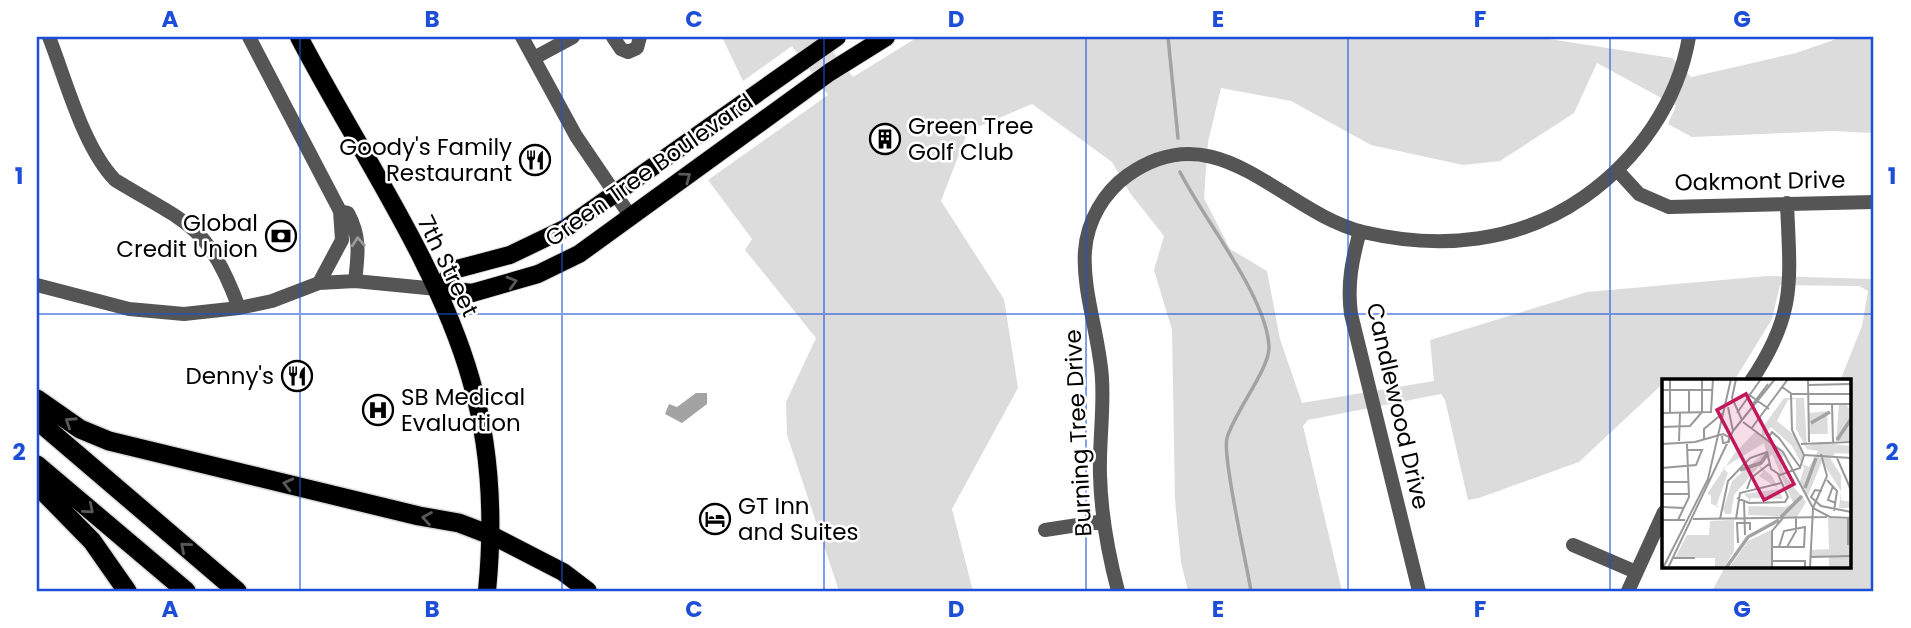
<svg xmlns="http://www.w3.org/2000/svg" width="1911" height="628" font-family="Poppins,sans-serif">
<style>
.green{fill:#dcdcdc}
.water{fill:#a3a3a3}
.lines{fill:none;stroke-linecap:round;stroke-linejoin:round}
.stream{stroke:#a3a3a3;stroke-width:3.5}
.major-casing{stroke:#dbdbdb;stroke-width:20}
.highway-casing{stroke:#dbdbdb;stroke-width:22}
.minor{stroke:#555;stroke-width:14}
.major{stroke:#000;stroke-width:18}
.highway{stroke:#000;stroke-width:19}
.oneway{stroke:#595959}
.oneway2{stroke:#999}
.grid{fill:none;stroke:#1d4ed8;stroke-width:2;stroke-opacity:0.55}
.labels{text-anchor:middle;stroke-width:5;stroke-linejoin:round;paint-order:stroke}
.poi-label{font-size:23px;fill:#000;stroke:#fff;text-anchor:start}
.street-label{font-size:23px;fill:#000;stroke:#fff}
.inset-river{fill:none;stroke:#a3a3a3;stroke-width:3.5}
.inset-road{fill:none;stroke:#999;stroke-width:2}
.view{fill:#c2185b;fill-opacity:0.15;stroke:#c2185b;stroke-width:3.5}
.inset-edge{fill:none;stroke:#000;stroke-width:3.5}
.neatline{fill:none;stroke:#1d4ed8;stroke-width:2.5}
.grid-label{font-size:23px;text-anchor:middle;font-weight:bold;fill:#1d4ed8}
</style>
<rect width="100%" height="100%" fill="#fff"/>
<path class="green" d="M722,37H821L853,77L918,37H1459L1469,39L1536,37L1672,58L1691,77L1796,53L1842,37H1874V133L1832,131L1692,137L1668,124L1676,106L1597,63L1574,113L1500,161L1463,165L1371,145L1291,101L1221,88L1208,142L1204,198L1230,249L1267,271L1280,339L1302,403L1434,381L1430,340L1587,292L1767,276L1874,279V591H1712L1725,567H1850V381H1840L1862,326L1868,291L1859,286L1780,285L1772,319L1734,381H1677L1670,377L1579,462L1479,498L1468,500L1445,400L1441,394L1308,420L1303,426L1342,591H1188L1181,562L1175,500L1172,330L1154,270L1164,236L1130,193L1112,162L1032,104L968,131L941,201L1004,299L1018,388L952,509L973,591H839L787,435L786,402L816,338L745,250L752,239L708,180L828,95L792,46L743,81Z"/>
<path class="water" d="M696,393H707V404L682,423L665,414L669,404L677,407Z"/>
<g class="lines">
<path class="stream" d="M1168,37L1178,138
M1180,172C1204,220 1267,297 1269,347C1270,368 1234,413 1227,438C1222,455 1247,566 1251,591"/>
<g class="major-casing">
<path id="major" d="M299,37C355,145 438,263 471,380C491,449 494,520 487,591
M437,289L472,293L538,274L579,254L830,72L886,37
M437,289L457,269L510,255L566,228L837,37
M493,536L563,572L588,591"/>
</g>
<g class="highway-casing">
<path id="highway" d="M37,399L80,429L109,441L419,516L459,523L493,536
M37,420L237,591
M37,465L186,591
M37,485L92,541L127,591"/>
</g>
<path class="minor" d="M49,37C66,80 83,147 115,180C187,224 208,223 239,308
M249,37L340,211
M522,37L576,136L631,217
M613,37L621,49L628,52L637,48L640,37
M534,58L573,37
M1617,170L1639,194L1669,207L1874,202
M340,211L348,213C361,237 358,255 355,281
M1360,231C1352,260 1347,284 1351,314L1419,591
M319,283L342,240L340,211
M37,285L129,309L184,314L239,308L272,301L319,283L355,281L437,289
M1751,381C1797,313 1790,280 1787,203
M1045,530L1104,521
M1573,545L1636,572
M1118,591C1108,553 1101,515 1100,475C1099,443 1104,411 1102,379C1100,338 1082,291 1085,251C1087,221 1104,192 1128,175C1219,111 1280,211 1363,232C1440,250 1518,243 1584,197C1638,159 1678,102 1689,37
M1628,591L1664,512"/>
<use href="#major" class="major"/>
<use href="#highway" class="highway"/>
</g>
<defs><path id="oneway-chevron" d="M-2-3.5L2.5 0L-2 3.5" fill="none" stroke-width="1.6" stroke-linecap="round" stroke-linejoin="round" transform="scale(1.75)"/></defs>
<g class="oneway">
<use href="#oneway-chevron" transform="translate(686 177) rotate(-36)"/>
<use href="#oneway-chevron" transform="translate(512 282) rotate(-16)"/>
<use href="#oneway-chevron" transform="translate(70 422) rotate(-147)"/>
<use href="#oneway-chevron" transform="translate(288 484) rotate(-166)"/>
<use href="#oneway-chevron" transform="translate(89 509) rotate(40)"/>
<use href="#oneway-chevron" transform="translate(427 518) rotate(-170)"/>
<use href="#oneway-chevron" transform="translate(185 547) rotate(-139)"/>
</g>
<use class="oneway2" href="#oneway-chevron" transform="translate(358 242) rotate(-94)"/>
<path class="grid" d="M300,37V591M562,37V591M824,37V591M1086,37V591M1348,37V591M1610,37V591M37,314H1874"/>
<defs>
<g id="building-ring" transform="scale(1.575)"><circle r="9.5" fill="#fff" stroke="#000" stroke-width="1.5"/><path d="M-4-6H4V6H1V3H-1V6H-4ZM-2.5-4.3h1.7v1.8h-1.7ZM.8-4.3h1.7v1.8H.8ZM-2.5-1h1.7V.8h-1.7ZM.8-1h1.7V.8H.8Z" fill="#000"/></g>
<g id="restaurant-ring" transform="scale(1.575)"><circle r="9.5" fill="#fff" stroke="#000" stroke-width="1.5"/><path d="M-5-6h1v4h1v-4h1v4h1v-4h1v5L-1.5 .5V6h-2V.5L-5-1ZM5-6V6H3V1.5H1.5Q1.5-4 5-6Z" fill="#000"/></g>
<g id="bank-ring" transform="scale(1.575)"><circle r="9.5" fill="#fff" stroke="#000" stroke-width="1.5"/><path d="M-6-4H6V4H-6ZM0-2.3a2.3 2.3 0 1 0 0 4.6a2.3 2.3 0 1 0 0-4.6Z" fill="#000"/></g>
<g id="hospital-ring" transform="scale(1.575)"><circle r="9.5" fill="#fff" stroke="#000" stroke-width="1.5"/><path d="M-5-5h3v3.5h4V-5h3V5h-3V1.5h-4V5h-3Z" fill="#000"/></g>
<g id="hotel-ring" transform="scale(1.575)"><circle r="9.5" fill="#fff" stroke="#000" stroke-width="1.5"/><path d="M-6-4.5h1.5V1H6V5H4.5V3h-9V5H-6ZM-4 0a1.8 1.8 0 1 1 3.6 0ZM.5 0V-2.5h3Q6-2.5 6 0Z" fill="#000"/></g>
</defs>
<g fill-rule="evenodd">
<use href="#building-ring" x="885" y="139"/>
<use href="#restaurant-ring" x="535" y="160"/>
<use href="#bank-ring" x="281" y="236"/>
<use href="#restaurant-ring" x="297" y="376"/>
<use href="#hospital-ring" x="378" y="410"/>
<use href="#hotel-ring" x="715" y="519"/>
</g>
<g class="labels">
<g class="poi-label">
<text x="908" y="134">Green Tree<tspan x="908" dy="26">Golf Club</tspan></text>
<text x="512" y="155" text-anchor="end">Goody's Family<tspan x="512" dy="26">Restaurant</tspan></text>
<text x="258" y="231" text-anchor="end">Global<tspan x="258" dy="26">Credit Union</tspan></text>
<text x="274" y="384" text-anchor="end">Denny's</text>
<text x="401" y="405">SB Medical<tspan x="401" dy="26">Evaluation</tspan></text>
<text x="738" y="514">GT Inn<tspan x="738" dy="26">and Suites</tspan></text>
</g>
<g class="street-label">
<text transform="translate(649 170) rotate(-35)" y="8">Green Tree Boulevard</text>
<text transform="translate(1760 181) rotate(-1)" y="8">Oakmont Drive</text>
<text transform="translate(448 266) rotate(64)" y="8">7th Street</text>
<text transform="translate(1398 406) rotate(77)" y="8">Candlewood Drive</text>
<text transform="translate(1078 433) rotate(-93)" y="8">Burning Tree Drive</text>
</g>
</g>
<g transform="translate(1662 379)">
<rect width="189" height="189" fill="#fff"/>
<path d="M122,19H142L145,67L157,63L189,67V75L174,74L168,79L179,96V121L189,123V129H177L179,112L160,82L145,119L138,102L142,89L130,67L109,48L102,57L122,76L118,82L123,97L144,123L135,138L86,136L87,120L82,115L117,110L97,97L101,93L97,87L72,116L69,135H63L61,129L49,125V116L45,115L72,75L93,53L100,56V49ZM134,20V50L145,70L156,72L147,88L140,85L141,76L132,56L115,42L126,21ZM102,64L104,72L70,102L62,128H54L66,94L61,89ZM110,75L131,124L123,128L86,127L89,119L121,120L110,97L98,87ZM177,25H184L189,32V62H174ZM165,32L166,55H148L147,34ZM166,139L185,140L189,189H167V177H149V171L167,170ZM72,141V172L62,189H53V179H13L25,156H47L48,142ZM109,151V189H67L86,162Z" fill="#dcdcdc" fill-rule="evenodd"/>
<path class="inset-river" d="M149,44L168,33M175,61L189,40M78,91L99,84L105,75M143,109L154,79M119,138L140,117M64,189L86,158L117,141"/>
<path class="inset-road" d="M8,0V34M40,0V33M74,0L70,19L80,41M146,0L147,63M146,6L189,5M120,8L130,15H189M0,11H51M27,11V34M86,15L107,30M147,25H189V33M170,25L171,63M90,26L106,5M66,28L71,52M0,34L49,33L51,0M75,34L99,0M81,43L121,73L151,129L168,138L189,139M0,48L28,47L40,33M89,50L126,0M71,52L113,0M106,59L110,53L117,59L138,88M42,61V50L61,34M17,62L18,34M0,65L33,63L61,55L67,58V63L61,64L60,57M139,65L189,63M142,76L189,79M175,79L189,111M0,89L34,86L40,71H25M165,101L175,112L172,132M0,103H27M171,107L166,121L174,124M85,110L89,99L107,85M160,112L153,111L149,118L159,127L189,133M0,115H27M75,119L87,124L123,123L126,118L116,95M82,122L83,156M0,128L22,129M151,129L165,97L159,75M186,139V166M31,140L165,138M58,140L66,102L88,79L105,73L109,90L118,96L138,89L142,76L130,51L129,15M74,140L78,114L119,104M0,141H23M16,141L27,118L25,65M76,164L75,144H88V151M110,168H142L143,148L122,152L117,168M125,168L134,152V139M148,178L189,177M11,179H33M110,182H143V189M1,189L46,100L69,0M6,189L71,52M110,189V152L121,139M148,189L151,129"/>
<path class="view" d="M84,15L132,105L102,121L55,31Z"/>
<rect width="189" height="189" class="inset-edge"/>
</g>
<rect width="1911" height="628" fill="none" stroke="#ffffff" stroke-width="77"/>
<rect x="38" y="38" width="1834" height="552" class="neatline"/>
<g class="grid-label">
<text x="170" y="27">A</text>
<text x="432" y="27">B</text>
<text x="694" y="27">C</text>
<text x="956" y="27">D</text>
<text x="1218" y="27">E</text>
<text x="1480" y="27">F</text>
<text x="1742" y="27">G</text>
<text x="19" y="184">1</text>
<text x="1892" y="184">1</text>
<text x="19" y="460">2</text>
<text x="1892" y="460">2</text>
<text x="170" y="617">A</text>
<text x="432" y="617">B</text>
<text x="694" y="617">C</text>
<text x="956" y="617">D</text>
<text x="1218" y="617">E</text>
<text x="1480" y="617">F</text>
<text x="1742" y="617">G</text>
</g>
</svg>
